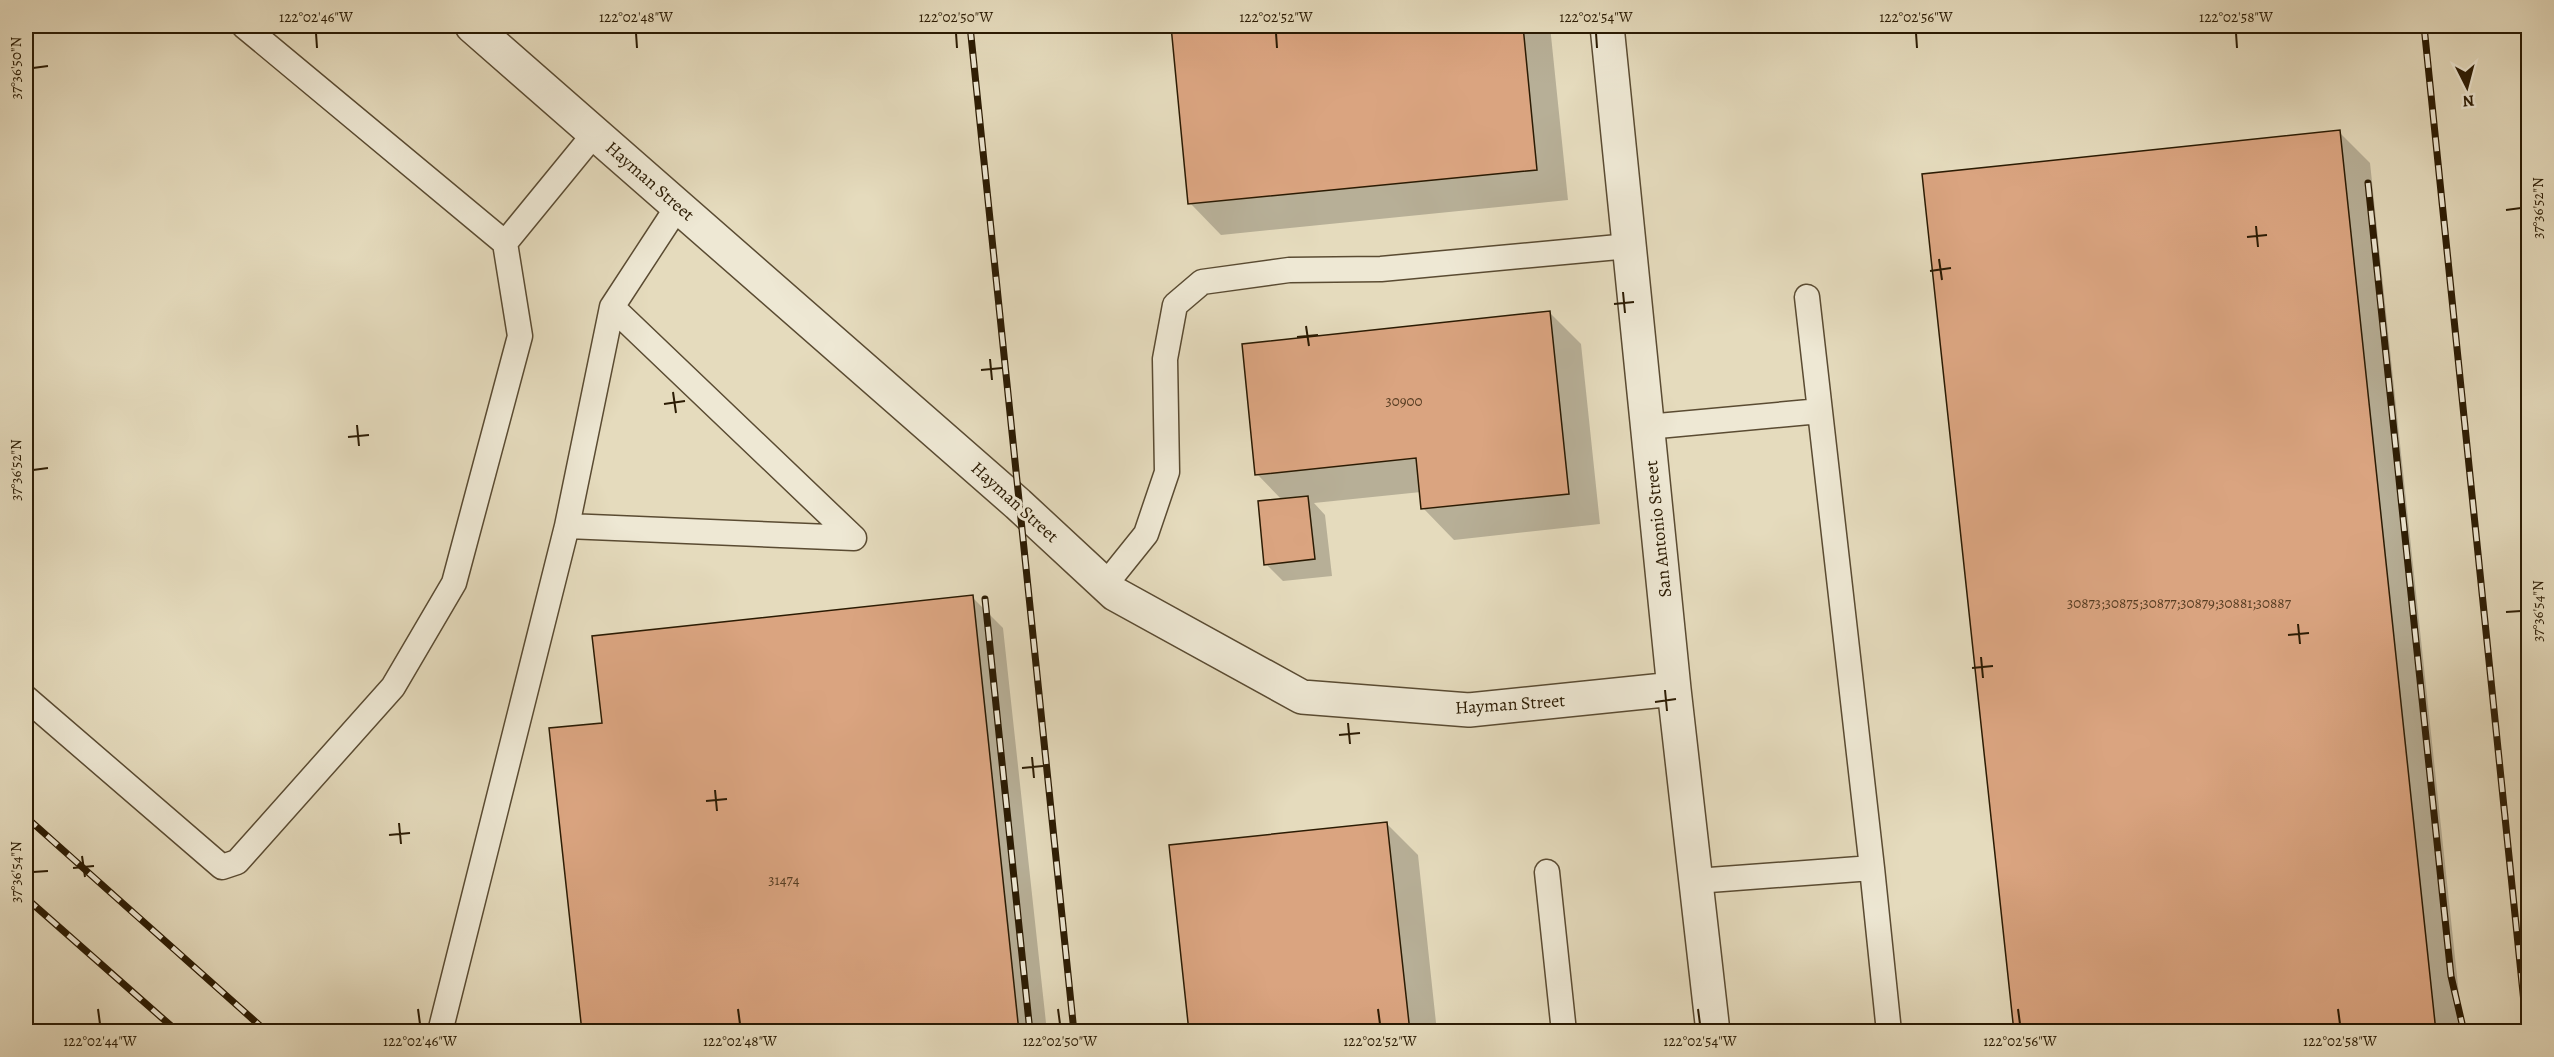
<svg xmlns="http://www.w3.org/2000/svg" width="2554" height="1057" font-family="Alegreya,serif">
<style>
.shadow{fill:#0003}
.building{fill:#daa480;stroke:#2b1b03;stroke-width:1.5}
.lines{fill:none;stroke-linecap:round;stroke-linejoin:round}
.lane-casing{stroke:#5a4b32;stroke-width:27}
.street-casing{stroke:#5a4b32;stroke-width:36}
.lane{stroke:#eee8d4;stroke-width:24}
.street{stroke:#eee8d4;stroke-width:33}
.rail-casing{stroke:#2b1b03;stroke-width:7}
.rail{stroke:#eee8d4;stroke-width:4.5;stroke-dasharray:14;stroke-linecap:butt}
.ticks{fill:none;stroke:#2b1b03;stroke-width:2}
.labels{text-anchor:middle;stroke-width:6;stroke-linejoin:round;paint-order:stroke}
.number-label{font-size:15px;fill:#573d22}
.street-label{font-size:18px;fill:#2b1b03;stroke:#eee8d4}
.neatline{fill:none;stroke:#2b1b03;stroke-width:2}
.ticks-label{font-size:15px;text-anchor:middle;fill:#2b1b03}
</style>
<rect width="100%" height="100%" fill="#e5dbbd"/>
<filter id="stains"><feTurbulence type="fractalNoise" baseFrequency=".00333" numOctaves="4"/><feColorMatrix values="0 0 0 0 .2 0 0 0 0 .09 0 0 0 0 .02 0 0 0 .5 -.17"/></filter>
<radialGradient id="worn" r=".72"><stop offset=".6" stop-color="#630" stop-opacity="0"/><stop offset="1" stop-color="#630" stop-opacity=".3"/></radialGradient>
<path class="shadow" d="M1172,26H1550L1568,200L1221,235L1190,203Z
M2339,132L2370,163L2463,1032H2015Z
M1549,312L1581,344L1600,524L1454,540L1423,508L1421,492L1314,503L1325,515L1332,576L1283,581L1266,564L1282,500L1257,474Z
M972,597L1003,628L1047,1032H584L604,724Z
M1386,823L1418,855L1437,1032H1191Z"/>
<path class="building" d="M1171,26H1523L1537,170L1188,204Z
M2340,130L2436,1032H2014L1922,174Z
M1550,311L1569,494L1421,509L1416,458L1255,475L1242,344Z
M1308,496L1315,559L1264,565L1258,501Z
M973,595L1019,1032H582L549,728L602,723L592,636Z
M1387,822L1410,1032H1189L1169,845Z"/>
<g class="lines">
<g class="lane-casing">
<path id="lane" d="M244,26L505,243L595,133
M1807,297L1872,868
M612,307L854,538L567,526L612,307L678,206
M1647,427L1820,411
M1105,585L1146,534L1167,472L1165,359L1175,305L1202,282L1289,270L1381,269L1629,246
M26,698L222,867L237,862L393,687L454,583L520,336L505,243
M1547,872L1564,1032
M1696,881L1872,868L1889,1032
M440,1032L567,526"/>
</g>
<g class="street-casing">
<path id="street" d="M472,26L1018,504L1115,594L1302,697L1469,710L1674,689
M1607,26L1674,689L1713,1032"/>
</g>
<use href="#lane" class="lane"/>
<use href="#street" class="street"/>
<g class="rail-casing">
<path id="rail" d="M970,26L1074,1032
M2424,26L2527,1032
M2368,183L2451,976L2464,1032
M985,599L1030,1032
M26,817L267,1032
M26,898L178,1032"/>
</g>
<use href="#rail" class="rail"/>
</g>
<path class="ticks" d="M316,33L317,48M636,33L637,48M956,33L957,48M1276,33L1277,48M1596,33L1597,48M1916,33L1917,48M2236,33L2237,48M33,68L48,66M2506,210L2521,208M2256,226L2258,247M2247,237L2267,235M1939,259L1942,280M1930,271L1951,268M1623,292L1625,313M1614,304L1634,302M1306,326L1309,346M1297,337L1318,335M990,359L992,380M981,370L1002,368M673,392L676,413M664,404L685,401M357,425L359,446M348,437L369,435M33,470L48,468M2506,612L2521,611M2298,624L2300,644M2288,635L2309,633M1981,657L1983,678M1972,668L1993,666M1665,690L1667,711M1655,702L1676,699M1348,723L1350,744M1339,735L1360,733M1032,757L1034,778M1022,768L1043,766M715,790L717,811M706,801L727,799M399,823L401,844M389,835L410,833M82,856L85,877M73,868L94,866M33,872L48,871M98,1009L100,1024M418,1009L420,1024M738,1009L740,1024M1058,1009L1060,1024M1378,1009L1380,1024M1698,1009L1700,1024M2018,1009L2020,1024M2338,1009L2340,1024"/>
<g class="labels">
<g class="number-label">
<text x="1404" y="406">30900</text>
<text x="2179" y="608">30873;30875;30877;30879;30881;30887</text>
<text x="784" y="885">31474</text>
</g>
<g class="street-label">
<text transform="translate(650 181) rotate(41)" y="6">Hayman Street</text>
<text transform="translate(1015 502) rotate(42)" y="6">Hayman Street</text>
<text transform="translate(1658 529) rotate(-96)" y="6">San Antonio Street</text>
<text transform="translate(1510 704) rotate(-4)" y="6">Hayman Street</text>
</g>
</g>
<rect width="2554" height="1057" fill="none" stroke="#e5dbbd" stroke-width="66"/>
<g transform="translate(2467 87) rotate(174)" stroke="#eee8d4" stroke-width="4.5" paint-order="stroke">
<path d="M0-4.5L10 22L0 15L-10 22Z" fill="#2b1b03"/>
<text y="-9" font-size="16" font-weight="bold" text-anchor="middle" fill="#2b1b03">N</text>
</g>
<rect x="33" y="33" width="2488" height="991" class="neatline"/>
<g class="ticks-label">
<text x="316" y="22">122°02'46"W</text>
<text x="636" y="22">122°02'48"W</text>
<text x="956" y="22">122°02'50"W</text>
<text x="1276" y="22">122°02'52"W</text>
<text x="1596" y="22">122°02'54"W</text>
<text x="1916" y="22">122°02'56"W</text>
<text x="2236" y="22">122°02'58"W</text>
<text transform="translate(16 68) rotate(-90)" y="5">37°36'50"N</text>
<text transform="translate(2538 208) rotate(-90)" y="5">37°36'52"N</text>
<text transform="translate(16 470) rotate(-90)" y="5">37°36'52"N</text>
<text transform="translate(2538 611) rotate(-90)" y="5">37°36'54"N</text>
<text transform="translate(16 872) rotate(-90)" y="5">37°36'54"N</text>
<text x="100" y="1046">122°02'44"W</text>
<text x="420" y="1046">122°02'46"W</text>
<text x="740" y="1046">122°02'48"W</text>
<text x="1060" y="1046">122°02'50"W</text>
<text x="1380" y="1046">122°02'52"W</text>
<text x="1700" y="1046">122°02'54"W</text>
<text x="2020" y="1046">122°02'56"W</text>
<text x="2340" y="1046">122°02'58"W</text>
</g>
<rect width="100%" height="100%" filter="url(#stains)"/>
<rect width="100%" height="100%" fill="url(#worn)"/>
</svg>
